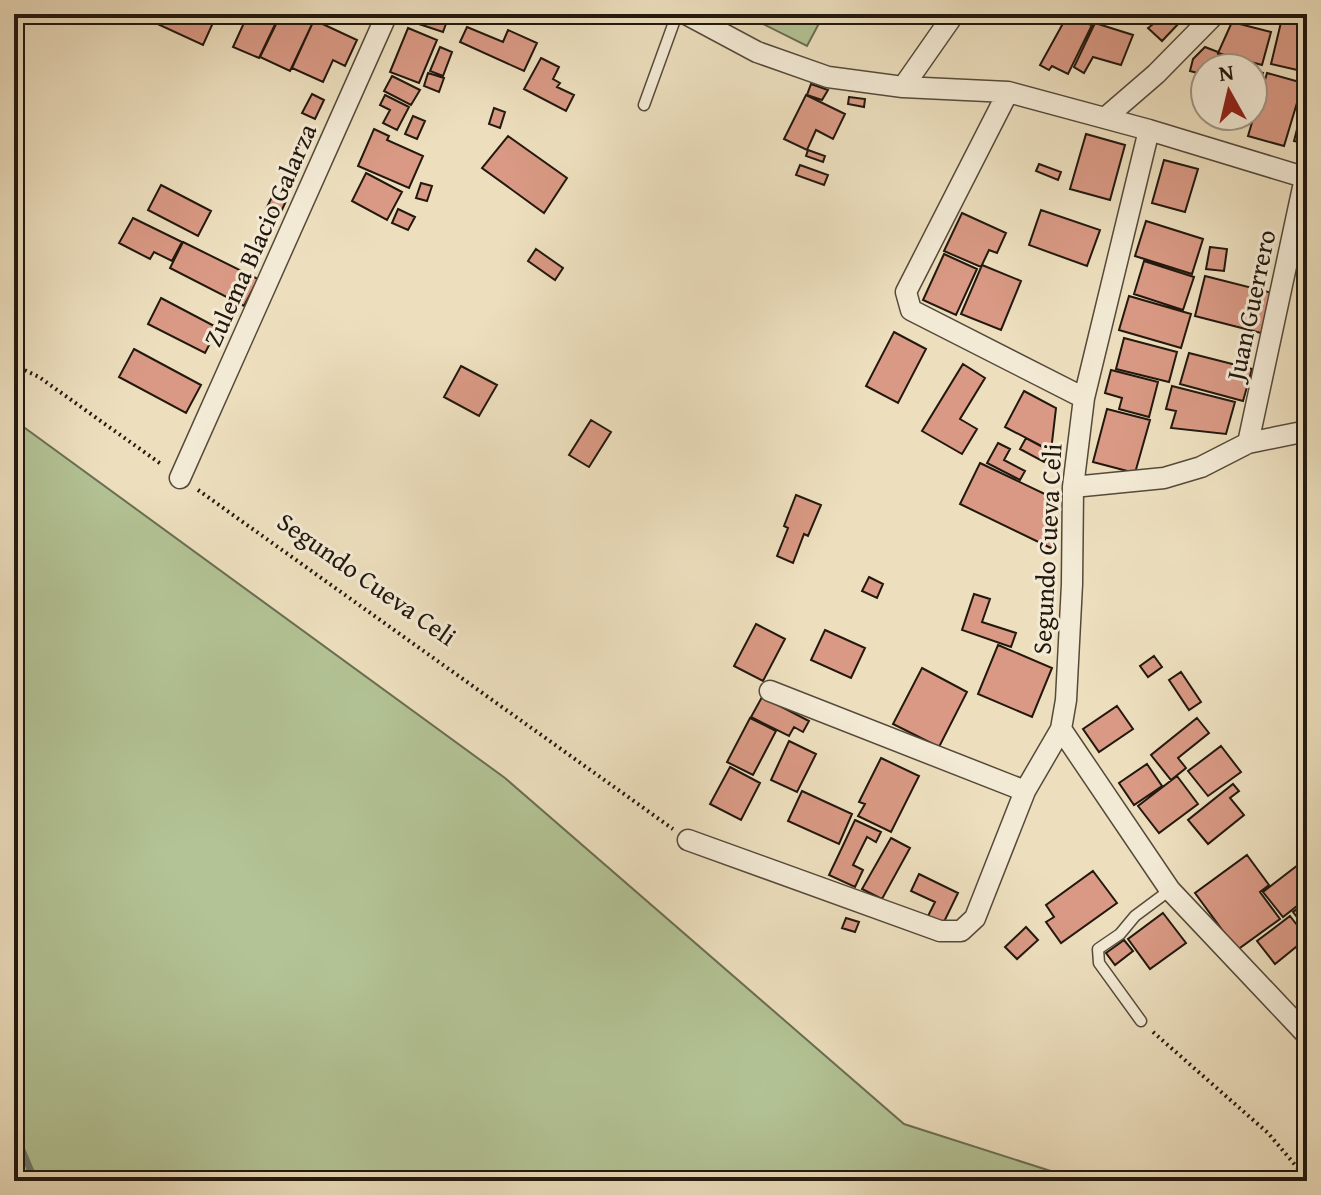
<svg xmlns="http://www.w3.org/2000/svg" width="1321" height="1195" font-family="'Gentium Book Plus',serif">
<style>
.green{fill:#b3c395;stroke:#6a6e52;stroke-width:2}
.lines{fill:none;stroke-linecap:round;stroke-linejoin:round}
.stream{stroke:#6a7a73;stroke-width:7}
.building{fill:#d99984;stroke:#22180e;stroke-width:2}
.lane-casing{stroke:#554a3a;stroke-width:13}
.street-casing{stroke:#554a3a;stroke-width:23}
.path{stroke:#22180e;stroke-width:4;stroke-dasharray:2 4;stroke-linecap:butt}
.lane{stroke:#f3ead5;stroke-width:10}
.street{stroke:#f3ead5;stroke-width:20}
.labels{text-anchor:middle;stroke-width:6;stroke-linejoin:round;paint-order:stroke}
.street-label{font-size:26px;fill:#22180e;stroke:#f3ead5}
</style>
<rect width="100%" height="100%" fill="#eddfbe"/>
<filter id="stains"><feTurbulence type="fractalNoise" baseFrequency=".0025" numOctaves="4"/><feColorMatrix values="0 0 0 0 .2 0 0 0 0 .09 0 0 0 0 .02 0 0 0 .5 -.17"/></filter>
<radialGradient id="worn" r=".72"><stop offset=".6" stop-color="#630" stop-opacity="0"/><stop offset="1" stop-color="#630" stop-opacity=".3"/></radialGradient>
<path class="green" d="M743,14H824L807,46Z
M14,420L505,778L904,1124L1082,1181H14Z"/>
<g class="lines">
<path class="stream" d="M14,1131L35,1181"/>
</g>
<path class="building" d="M154,14H217L203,45L151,21Z
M248,14H280L259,58L233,47Z
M281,14H301L314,20L290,71L260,57Z
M419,14L447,21L443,32L416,23Z
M1078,14H1100L1092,23Z
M1141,14H1173L1181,21L1162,41L1148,28L1152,25Z
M1248,14H1281L1278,23Z
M1283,14H1307L1306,72L1271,64Z
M1066,18L1092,25L1068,74L1052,66L1049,70L1040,65Z
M314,20L357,40L345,66L333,60L323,82L292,68Z
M1232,22L1271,32L1262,65L1218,53Z
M1095,23L1133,35L1121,65L1093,57L1084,73L1074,67Z
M467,27L503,42L508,30L537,43L524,71L460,42Z
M408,28L437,40L419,83L390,72Z
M440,47L452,52L443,76L430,71Z
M1205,47L1218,52L1219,61L1245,68H1205V75L1190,71L1193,59Z
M541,58L559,67L553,79L560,83L557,87L574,95L566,111L524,89Z
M1253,70L1263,73L1258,89L1253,88Z
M428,73L444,78L439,92L424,86Z
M1267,73L1303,83L1284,146L1248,136L1258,102L1253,100V92L1261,94Z
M392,76L420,90L411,105L384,91Z
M811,84L828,90L822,100L807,95Z
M1307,90V144L1294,141Z
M312,94L324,100L315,119L302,113Z
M385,95L409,107L397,130L383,123L390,110L380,105Z
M806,95L845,114L833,139L816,130L807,150L784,139Z
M849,97L865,99L864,107L848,104Z
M494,108L505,112L500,128L489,124Z
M413,116L425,121L417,139L405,134Z
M374,129L389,136L387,140L423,156L409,188L358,166Z
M1086,134L1125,145L1110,200L1070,189Z
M508,136L567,178L544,213L482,168Z
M808,150L825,156L823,162L806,156Z
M1164,160L1198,169L1185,212L1152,203Z
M1039,164L1061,172L1058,180L1036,171Z
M800,165L828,175L824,185L796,175Z
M366,173L402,192L387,220L352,201Z
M421,183L432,186L427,201L416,198Z
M161,185L211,211L198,236L148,210Z
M274,193L287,199L279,216L266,209Z
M398,209L415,217L408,230L392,223Z
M1041,210L1100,230L1087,266L1029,245Z
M962,213L1006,233L997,253L989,250L981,267L944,251Z
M133,218L182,242L172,261L154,252L150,259L119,243Z
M1146,221L1203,239L1192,274L1135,256Z
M183,242L258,279L244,306L170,268Z
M1210,247L1227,249L1224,271L1206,269Z
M536,249L563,268L555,280L528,261Z
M944,254L977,269L956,315L923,300Z
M1144,261L1194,277L1183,310L1134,294Z
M982,265L1021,281L1001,330L961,314Z
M1205,276L1276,294L1265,334L1195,316Z
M1129,296L1191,314L1181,348L1119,330Z
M161,298L218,328L205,353L148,324Z
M894,332L926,349L898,403L866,386Z
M1124,338L1177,352L1169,382L1116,369Z
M134,349L201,385L186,413L119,377Z
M1189,353L1252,369L1243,401L1180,384Z
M963,364L985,378L960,419L977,429L962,454L922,431Z
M461,366L497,385L479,416L444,397Z
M1111,370L1158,382L1149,417L1119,409L1122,398L1105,393Z
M1172,386L1235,402L1226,434L1171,428L1176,411L1166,409Z
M1024,391L1056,408L1051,451L1005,427Z
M1107,409L1150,420L1135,473L1093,462Z
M591,420L611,432L589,467L569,455Z
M1026,438L1050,451L1044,462L1020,449Z
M998,443L1010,449L1004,460L1025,471L1020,480L987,463Z
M980,463L1051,497L1053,549L960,504Z
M796,495L821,505L808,536L804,534L793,563L777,556L788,528L784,526Z
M869,577L883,584L877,598L862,591Z
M974,594L990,599L982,622L1016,633L1011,647L962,630Z
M756,624L785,639L763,681L734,666Z
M825,630L865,648L851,678L811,660Z
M998,645L1052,668L1032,717L978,694Z
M1154,656L1162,667L1148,677L1140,666Z
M922,668L967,692L939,747L893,724Z
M1181,672L1201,702L1189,710L1169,680Z
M762,697L809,721L803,732L794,727L789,736L751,717Z
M1117,706L1133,729L1099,752L1083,729Z
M750,718L776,731L753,775L727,762Z
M1197,718L1209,733L1178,758L1186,768L1171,780L1151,755Z
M789,741L816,754L797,792L771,780Z
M1221,746L1241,772L1208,796L1188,771Z
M881,758L919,776L891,832L858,816L865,804L859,802Z
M1147,764L1162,786L1134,805L1119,783Z
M730,767L760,783L741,820L710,804Z
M1177,776L1198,804L1159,833L1138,806Z
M1233,784L1239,791L1230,798L1244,815L1208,844L1188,820Z
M802,791L852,814L839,844L788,821Z
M855,820L881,832L876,842L867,837L853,865L863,870L855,887L829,875Z
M891,838L910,848L882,899L862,889Z
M1247,855L1269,885L1260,892L1280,919L1237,950L1195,893Z
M1307,858V898L1283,917L1263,892Z
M1093,871L1117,903L1061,943L1046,922L1054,917L1046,905Z
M919,874L958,893L943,924L928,916L935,902L911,891Z
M1307,902V922L1303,925L1293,912Z
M1163,913L1186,943L1150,969L1128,939Z
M1290,916L1307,938L1275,964L1257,941Z
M846,918L859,922L855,932L842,928Z
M1026,927L1038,940L1017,959L1005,947Z
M1124,940L1133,951L1115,965L1106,953Z"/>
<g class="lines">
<g class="lane-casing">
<path id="lane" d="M644,105L677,14
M1141,1021L1099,963L1098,949L1120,934L1135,916L1170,890"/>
</g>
<g class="street-casing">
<path id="street" d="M686,14L757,52L828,77L903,87L1008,92L1149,130L1307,178
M903,87L954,14
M1008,92L906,292L911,310L1084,398
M1105,118L1156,74L1215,14
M1248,443L1305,178
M180,478L387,14
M1073,487L1164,478L1201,467L1248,443L1307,431
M770,691L1025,791
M1061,729L1170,890L1307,1035
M688,840L940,931H961L975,918L1025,791L1061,729L1066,700L1072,584L1073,487L1084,398L1149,130"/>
</g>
<path class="path" d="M14,365L39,377L161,464
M198,490L673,829
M1153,1032L1268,1133L1307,1179"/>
<use href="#lane" class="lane"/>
<use href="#street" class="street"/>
</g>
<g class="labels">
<g class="street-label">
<text transform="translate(260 235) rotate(-66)" y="9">Zulema Blacio Galarza</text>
<text transform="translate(1251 305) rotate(-78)" y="9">Juan Guerrero</text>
<text transform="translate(1047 549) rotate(-87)" y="9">Segundo Cueva Celi</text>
<text transform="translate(367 579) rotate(35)" y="9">Segundo Cueva Celi</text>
</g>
</g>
<rect width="1321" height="1195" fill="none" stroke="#eddfbe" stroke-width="48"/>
<rect x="16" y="16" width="1289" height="1163" fill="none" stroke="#22180e" stroke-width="4"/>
<rect x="24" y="24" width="1273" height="1147" fill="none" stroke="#22180e" stroke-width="2"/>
<g transform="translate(1229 92) rotate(352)"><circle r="38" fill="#f3ead5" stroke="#9f9685" stroke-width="2"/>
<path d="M0-6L14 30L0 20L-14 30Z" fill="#8f2418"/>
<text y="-12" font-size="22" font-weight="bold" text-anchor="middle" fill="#22180e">N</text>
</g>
<rect width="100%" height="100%" filter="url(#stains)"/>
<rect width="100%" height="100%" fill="url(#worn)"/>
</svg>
